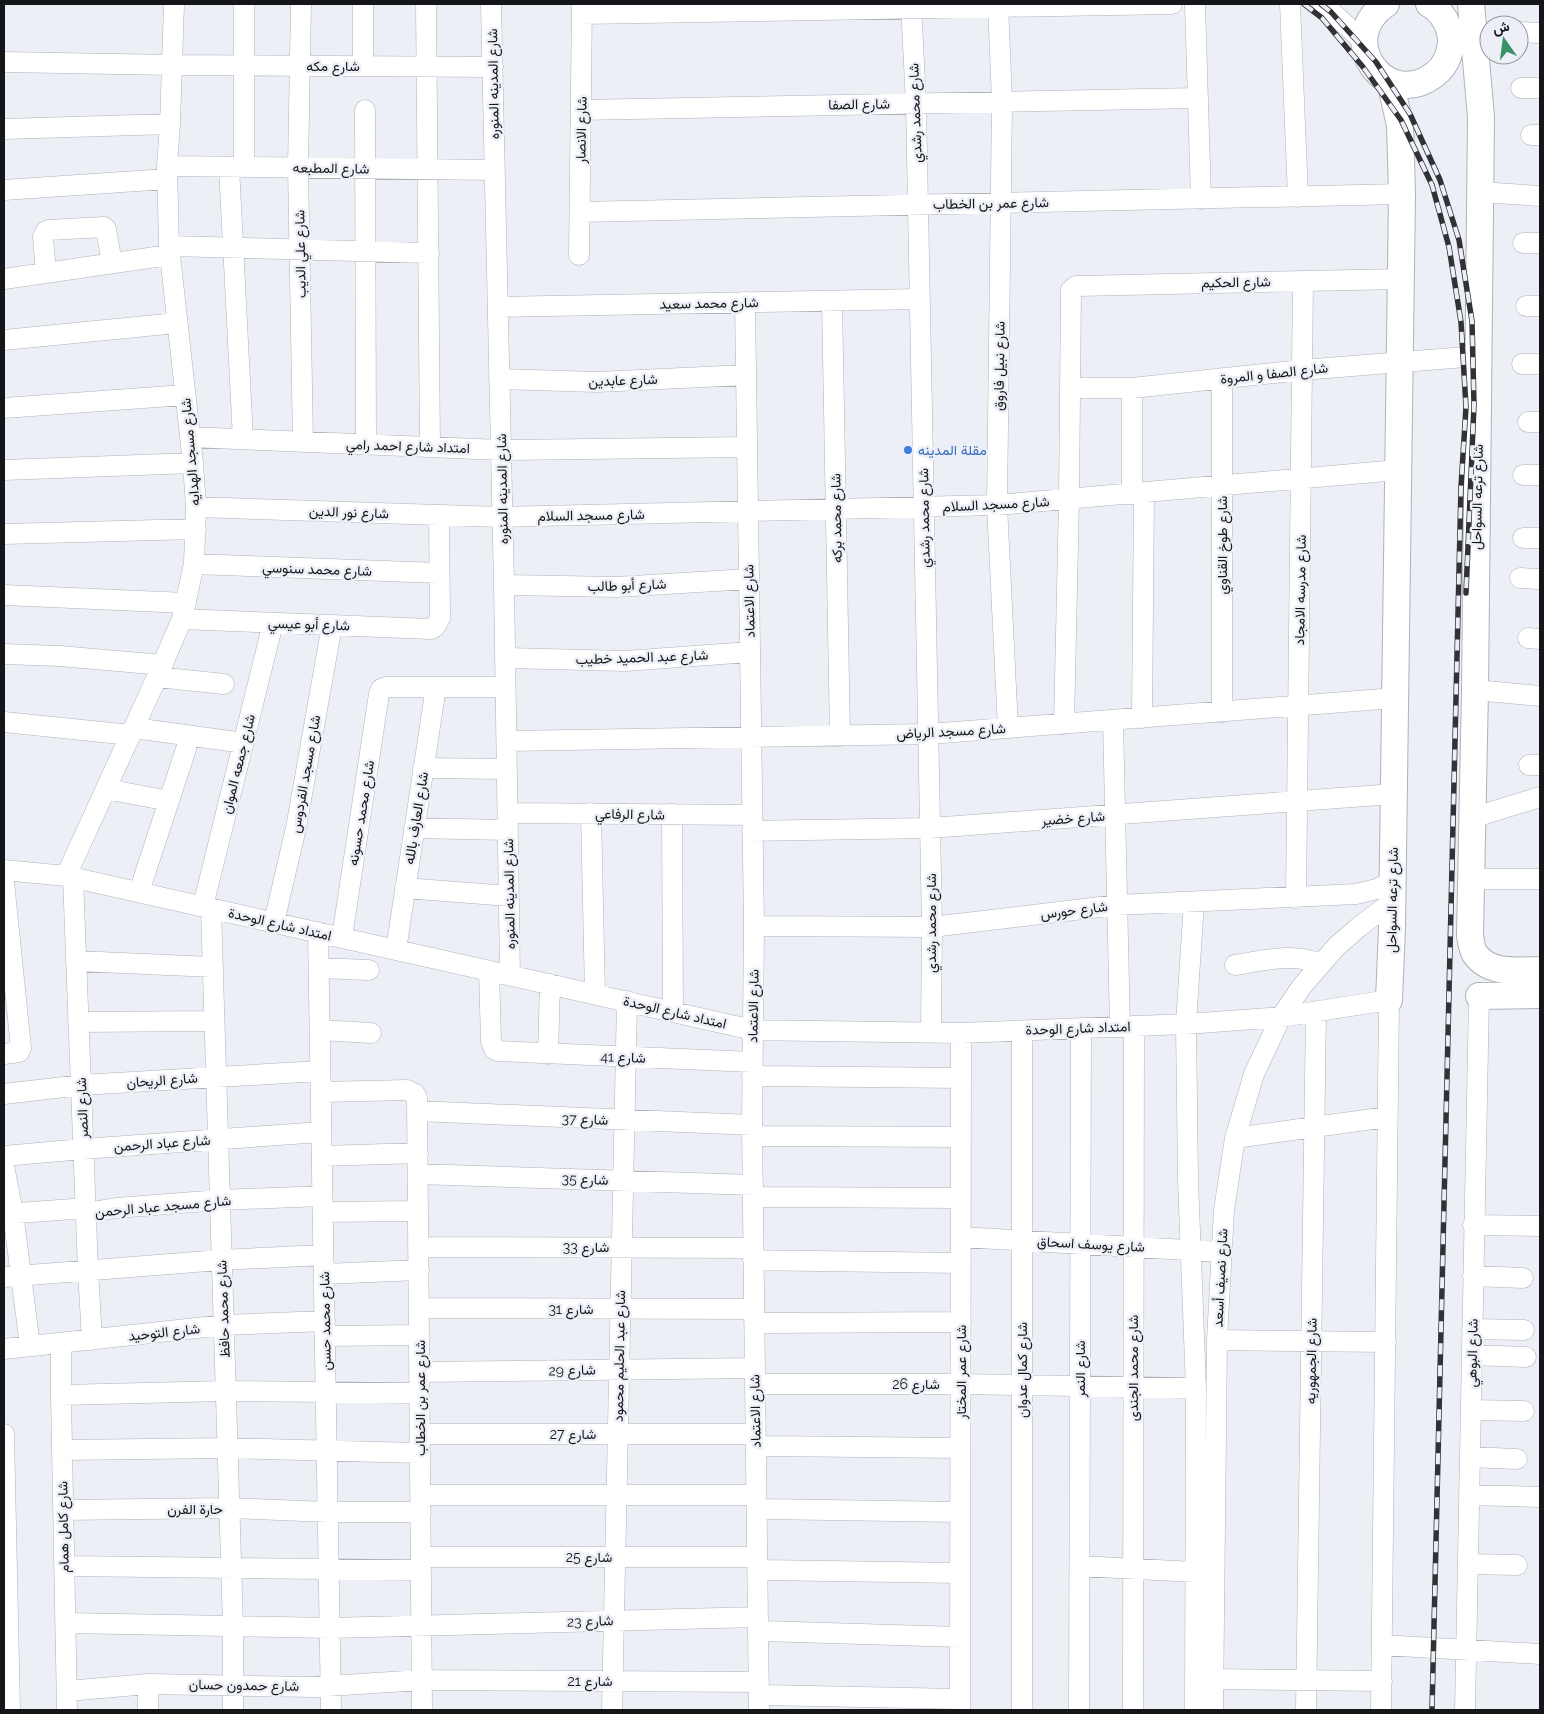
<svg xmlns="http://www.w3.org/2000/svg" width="1544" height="1714" font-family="Raleway,Vazirmatn,sans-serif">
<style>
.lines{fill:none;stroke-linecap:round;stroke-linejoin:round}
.minor-casing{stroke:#afb2b9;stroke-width:21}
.major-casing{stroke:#afb2b9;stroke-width:28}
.minor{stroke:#fff;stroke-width:20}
.major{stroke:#fff;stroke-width:26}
.rail-casing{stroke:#313236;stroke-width:5.5}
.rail{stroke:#edeff7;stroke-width:4;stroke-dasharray:11;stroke-linecap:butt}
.shop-dot{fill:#3f7fe0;stroke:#edeff7;stroke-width:2}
.labels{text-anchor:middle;stroke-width:5;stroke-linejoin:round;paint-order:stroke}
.street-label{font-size:14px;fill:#151619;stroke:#edeff7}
.shop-label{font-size:14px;fill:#366cbe;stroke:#edeff7;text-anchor:start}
</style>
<rect width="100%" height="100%" fill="#edeff7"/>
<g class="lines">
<g class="minor-casing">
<path id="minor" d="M301,4L298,167L303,442
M426,4L430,447
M491,4L504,585L510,975
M911,4L916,103L932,927L931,1033
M998,4L1002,102L997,505L1008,728
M1195,4L1201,199
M1290,4L1298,197
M1323,4L1364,42
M582,14L1172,4
M1519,32L1540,33
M4,62L172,65L493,67
M363,66V4
M1521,88H1540
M365,110L366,444
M581,110L1198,98
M4,129L170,124
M1531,135H1540
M167,166L495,170
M229,167L243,439
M244,167V4
M4,190L167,179
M1480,192L1540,196
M580,212L1402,194
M1523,243H1540
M169,246L429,253
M579,255L582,4
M46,273L43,237L46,231L49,230L104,227L106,229L112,263
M4,279L169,255
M832,301L840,736
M745,302L754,926L752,1125L759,1710
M1526,306H1540
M498,307L920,299
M4,340L177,323
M1522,364H1540
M1222,378V712
M499,379L597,382L746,375
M1070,388H1132L1302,370L1478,356
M4,408L185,395
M1528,422H1540
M190,437L501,450L747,447
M4,470L193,463
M1523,475H1540
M1132,494V388
M196,507L502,517L997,505L1398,470
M4,534L196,529
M1523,538H1540
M194,564L439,573
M1520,578L1540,579
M504,585L616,587L749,579
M4,595L186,603
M182,619L431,629L435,627L440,618L439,515
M1528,638L1540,639
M4,654L60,656L163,665
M505,658L625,661L750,652
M157,677L224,684
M1475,690L1540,696
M1142,718L1144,492
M1113,720L1120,1027
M4,722L131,735
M1064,724L1069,499L1071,290L1076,286H1079L1401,279
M134,728L244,743
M507,741L929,734L1395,698
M1529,765H1540
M423,768L507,769
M106,789L169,801
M508,813L752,815
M591,813L595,994
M672,814L673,1012
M1472,818L1540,797
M414,828L508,830
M752,831L930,828L1394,794
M4,870L66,876L753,1030L961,1033L1186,1024L1281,1017L1389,1000L1381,1710
M66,876L157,677L182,619L194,564L196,507L193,463L169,246L167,166L170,124L174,4
M73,877L88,1270L92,1340
M1471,879H1540
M4,882L21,1048L19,1052L4,1054
M405,888L509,896
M139,892L186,749
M1296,898L1303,281
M1194,902L1186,1024L1188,1180L1196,1388L1195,1710
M203,906L273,623
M211,908L233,1626V1710
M274,922L296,828L332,625
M754,926L932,927L1117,905L1356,894L1377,889L1393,881
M318,932L331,1710
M342,937L379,694L381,689L386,687H505
M396,950L436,687
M76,961L213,967
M1235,965C1261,961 1294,952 1320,964
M319,968L369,970
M489,971L491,1041L494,1049L498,1051L752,1062
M78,1022L214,1021
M320,1030L371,1033
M548,1054L550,984
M752,1076L961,1078
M321,1092L407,1090L415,1094L417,1098L422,1710
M4,1094L81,1085L320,1071
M417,1111L752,1125
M753,1136L961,1137
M1235,1138L1387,1117
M4,1156L83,1149L321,1132
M322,1156L418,1153
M4,1166L13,1213L30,1346
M418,1174L753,1185
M753,1197L961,1198
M323,1212L418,1211
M4,1214L73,1209L92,1212L116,1208L220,1200L322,1196
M1473,1225L1540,1226
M961,1237L1222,1252
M418,1247L753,1248
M753,1260L960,1263
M324,1274L419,1270
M1473,1276L1523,1278
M4,1277L221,1260L323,1255
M419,1308L754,1309
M754,1323L961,1322
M1472,1329L1524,1330
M325,1336L419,1335
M1217,1340L1386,1342
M61,1343V1395L67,1710
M4,1349L224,1325L325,1321
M1472,1355L1526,1357
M419,1372L755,1368
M755,1384H960L1196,1388
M61,1395L226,1391L420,1393
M1471,1410L1524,1411
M4,1434L10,1710
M420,1434H756
M756,1446L960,1448
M62,1450L227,1448L420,1453
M1470,1457L1517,1459
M421,1495H756
M1469,1495L1540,1497
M757,1509L960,1512
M63,1510L229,1508L328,1512H421
M421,1557H757
M1468,1564L1517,1565
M64,1566L421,1570
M1080,1566L1195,1572
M757,1570L960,1573
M65,1623L330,1628L758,1617
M758,1631L960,1637
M1382,1645L1540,1654
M1213,1679L1382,1681
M148,1684V1710
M67,1691L148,1684L312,1687L422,1680L759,1682
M759,1695L960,1699
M612,1710L627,1001
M960,1710L961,1033
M1022,1710V1031
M1079,1710L1081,1028
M1133,1710L1134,1026
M1213,1710L1217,1340L1224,1210L1235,1138L1254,1074L1281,1017L1302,986L1337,946L1359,927L1392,902
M1306,1710L1316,1011
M1465,1710L1479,996"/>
</g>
<g class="major-casing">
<path id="major" d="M1386,4C1334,39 1386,111 1434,75C1445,67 1450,55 1451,42C1451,26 1442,11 1429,4
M1471,4L1481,117L1475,690L1470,936C1471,941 1472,950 1475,954C1490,975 1518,970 1540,970
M1479,996L1540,995
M1389,1000L1392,928L1402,194L1400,125L1390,81"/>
</g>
<use href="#minor" class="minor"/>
<use href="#major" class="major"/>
<g class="rail-casing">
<path id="rail" d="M1304,4L1322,18L1363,67L1401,120L1432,185L1449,247L1461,322L1466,407L1461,487L1432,1710
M1321,4L1331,12L1376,62L1410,114L1440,180L1459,240L1472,321L1474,405L1466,593"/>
</g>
<use href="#rail" class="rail"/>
</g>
<circle class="shop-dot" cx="908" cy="450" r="5"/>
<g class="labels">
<g class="street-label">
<text x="333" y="71">شارع مكه</text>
<text transform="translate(493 84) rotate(-91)" y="5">شارع المدينه المنوره</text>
<text transform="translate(859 104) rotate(-1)" y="5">شارع الصفا</text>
<text transform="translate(915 113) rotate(-92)" y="5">شارع محمد رشدي</text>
<text transform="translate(581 130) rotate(-89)" y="5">شارع الانصار</text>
<text transform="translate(331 168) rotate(1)" y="5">شارع المطبعه</text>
<text transform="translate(991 203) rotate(-1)" y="5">شارع عمر بن الخطاب</text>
<text transform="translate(300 254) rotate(-91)" y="5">شارع علي الديب</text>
<text transform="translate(1236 282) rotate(-1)" y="5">شارع الحكيم</text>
<text transform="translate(709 303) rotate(-1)" y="5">شارع محمد سعيد</text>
<text transform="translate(999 366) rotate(-89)" y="5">شارع نبيل فاروق</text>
<text transform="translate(1274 373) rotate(-6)" y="5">شارع الصفا و المروة</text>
<text transform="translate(623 380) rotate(-2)" y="5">شارع عابدين</text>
<text transform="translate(408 446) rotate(2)" y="5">امتداد شارع احمد رامي</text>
<text transform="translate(190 452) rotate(-95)" y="5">شارع مسجد الهدايه</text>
<text transform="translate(502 489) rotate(-91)" y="5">شارع المدينه المنوره</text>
<text transform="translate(1477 497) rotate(-89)" y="5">شارع ترعه السواحل</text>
<text transform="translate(996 504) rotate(-3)" y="5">شارع مسجد السلام</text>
<text transform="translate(349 512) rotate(2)" y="5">شارع نور الدين</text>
<text transform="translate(591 515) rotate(-1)" y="5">شارع مسجد السلام</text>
<text transform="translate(836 518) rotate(-91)" y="5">شارع محمد بركه</text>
<text transform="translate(924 518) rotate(-91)" y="5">شارع محمد رشدي</text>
<text transform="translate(1222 545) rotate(-90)" y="5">شارع طوخ القناوي</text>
<text transform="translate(317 569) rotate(2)" y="5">شارع محمد سنوسي</text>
<text transform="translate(627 585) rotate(-2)" y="5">شارع أبو طالب</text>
<text transform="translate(1300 590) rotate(-89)" y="5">شارع مدرسه الامجاد</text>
<text transform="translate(749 601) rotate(-91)" y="5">شارع الاعتماد</text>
<text transform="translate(309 624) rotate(2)" y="5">شارع أبو عيسي</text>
<text transform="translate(642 657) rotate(-2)" y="5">شارع عبد الحميد خطيب</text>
<text transform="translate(951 731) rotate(-3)" y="5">شارع مسجد الرياض</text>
<text transform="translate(238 764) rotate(-76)" y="5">شارع جمعه الموان</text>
<text transform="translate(305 774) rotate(-80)" y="5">شارع مسجد الفردوس</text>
<text transform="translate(361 813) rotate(-81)" y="5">شارع محمد حسونه</text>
<text transform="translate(630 814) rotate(1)" y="5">شارع الرفاعي</text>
<text transform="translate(416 818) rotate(-81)" y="5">شارع العارف بالله</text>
<text transform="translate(1073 818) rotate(-4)" y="5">شارع خضير</text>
<text transform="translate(509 894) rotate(-91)" y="5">شارع المدينه المنوره</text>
<text transform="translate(1392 900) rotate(-89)" y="5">شارع ترعه السواحل</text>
<text transform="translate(1074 910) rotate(-7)" y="5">شارع حورس</text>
<text transform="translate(931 923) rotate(-90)" y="5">شارع محمد رشدي</text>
<text transform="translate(280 924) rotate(13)" y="5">امتداد شارع الوحدة</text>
<text transform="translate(753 1006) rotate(-89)" y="5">شارع الاعتماد</text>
<text transform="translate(675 1012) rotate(13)" y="5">امتداد شارع الوحدة</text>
<text transform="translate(1078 1028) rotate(-2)" y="5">امتداد شارع الوحدة</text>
<text transform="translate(623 1057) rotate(2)" y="5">شارع 41</text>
<text transform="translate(162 1080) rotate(-4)" y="5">شارع الريحان</text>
<text transform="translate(82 1108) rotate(-92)" y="5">شارع النصر</text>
<text transform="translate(585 1119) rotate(2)" y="5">شارع 37</text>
<text transform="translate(162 1143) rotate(-4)" y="5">شارع عباد الرحمن</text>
<text transform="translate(585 1179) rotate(2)" y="5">شارع 35</text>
<text transform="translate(163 1206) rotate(-5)" y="5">شارع مسجد عباد الرحمن</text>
<text transform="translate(1091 1244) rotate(3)" y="5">شارع يوسف اسحاق</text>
<text x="586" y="1252">شارع 33</text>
<text transform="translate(1220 1278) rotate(-87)" y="5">شارع نصيف أسعد</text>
<text transform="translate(223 1309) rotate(-92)" y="5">شارع محمد حافظ</text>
<text x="571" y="1314">شارع 31</text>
<text transform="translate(325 1321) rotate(-91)" y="5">شارع محمد حسن</text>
<text transform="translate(164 1332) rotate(-6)" y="5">شارع التوحيد</text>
<text transform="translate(1472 1353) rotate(-89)" y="5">شارع البوهي</text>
<text transform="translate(619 1356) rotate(-89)" y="5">شارع عبد الحليم محمود</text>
<text transform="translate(1311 1361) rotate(-89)" y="5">شارع الجمهوريه</text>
<text transform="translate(1133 1368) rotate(-90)" y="5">شارع محمد الجندى</text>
<text transform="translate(1080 1369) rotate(-90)" y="5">شارع النمر</text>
<text transform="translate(572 1370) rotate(-1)" y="5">شارع 29</text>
<text transform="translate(1022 1370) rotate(-90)" y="5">شارع كمال عدوان</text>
<text transform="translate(961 1372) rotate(-90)" y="5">شارع عمر المختار</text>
<text x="916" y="1389">شارع 26</text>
<text transform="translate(420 1398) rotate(-90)" y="5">شارع عمر بن الخطاب</text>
<text transform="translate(755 1411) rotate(-91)" y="5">شارع الاعتماد</text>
<text x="573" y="1439">شارع 27</text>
<text x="195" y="1514">حارة الفرن</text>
<text transform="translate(63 1527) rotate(-91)" y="5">شارع كامل همام</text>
<text x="589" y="1562">شارع 25</text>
<text transform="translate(590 1621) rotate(-2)" y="5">شارع 23</text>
<text x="590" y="1686">شارع 21</text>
<text transform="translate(244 1685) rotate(1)" y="5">شارع حمدون حسان</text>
</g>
<g class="shop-label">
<text x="918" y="455">مقلة المدينه</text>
</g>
</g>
<rect width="1544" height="1714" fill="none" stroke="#151619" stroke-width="10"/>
<g transform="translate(1504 40) rotate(346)"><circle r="24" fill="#edeff7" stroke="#97989e"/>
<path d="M0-4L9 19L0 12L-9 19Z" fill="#389369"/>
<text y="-8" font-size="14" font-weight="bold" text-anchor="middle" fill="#151619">ش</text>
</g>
</svg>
